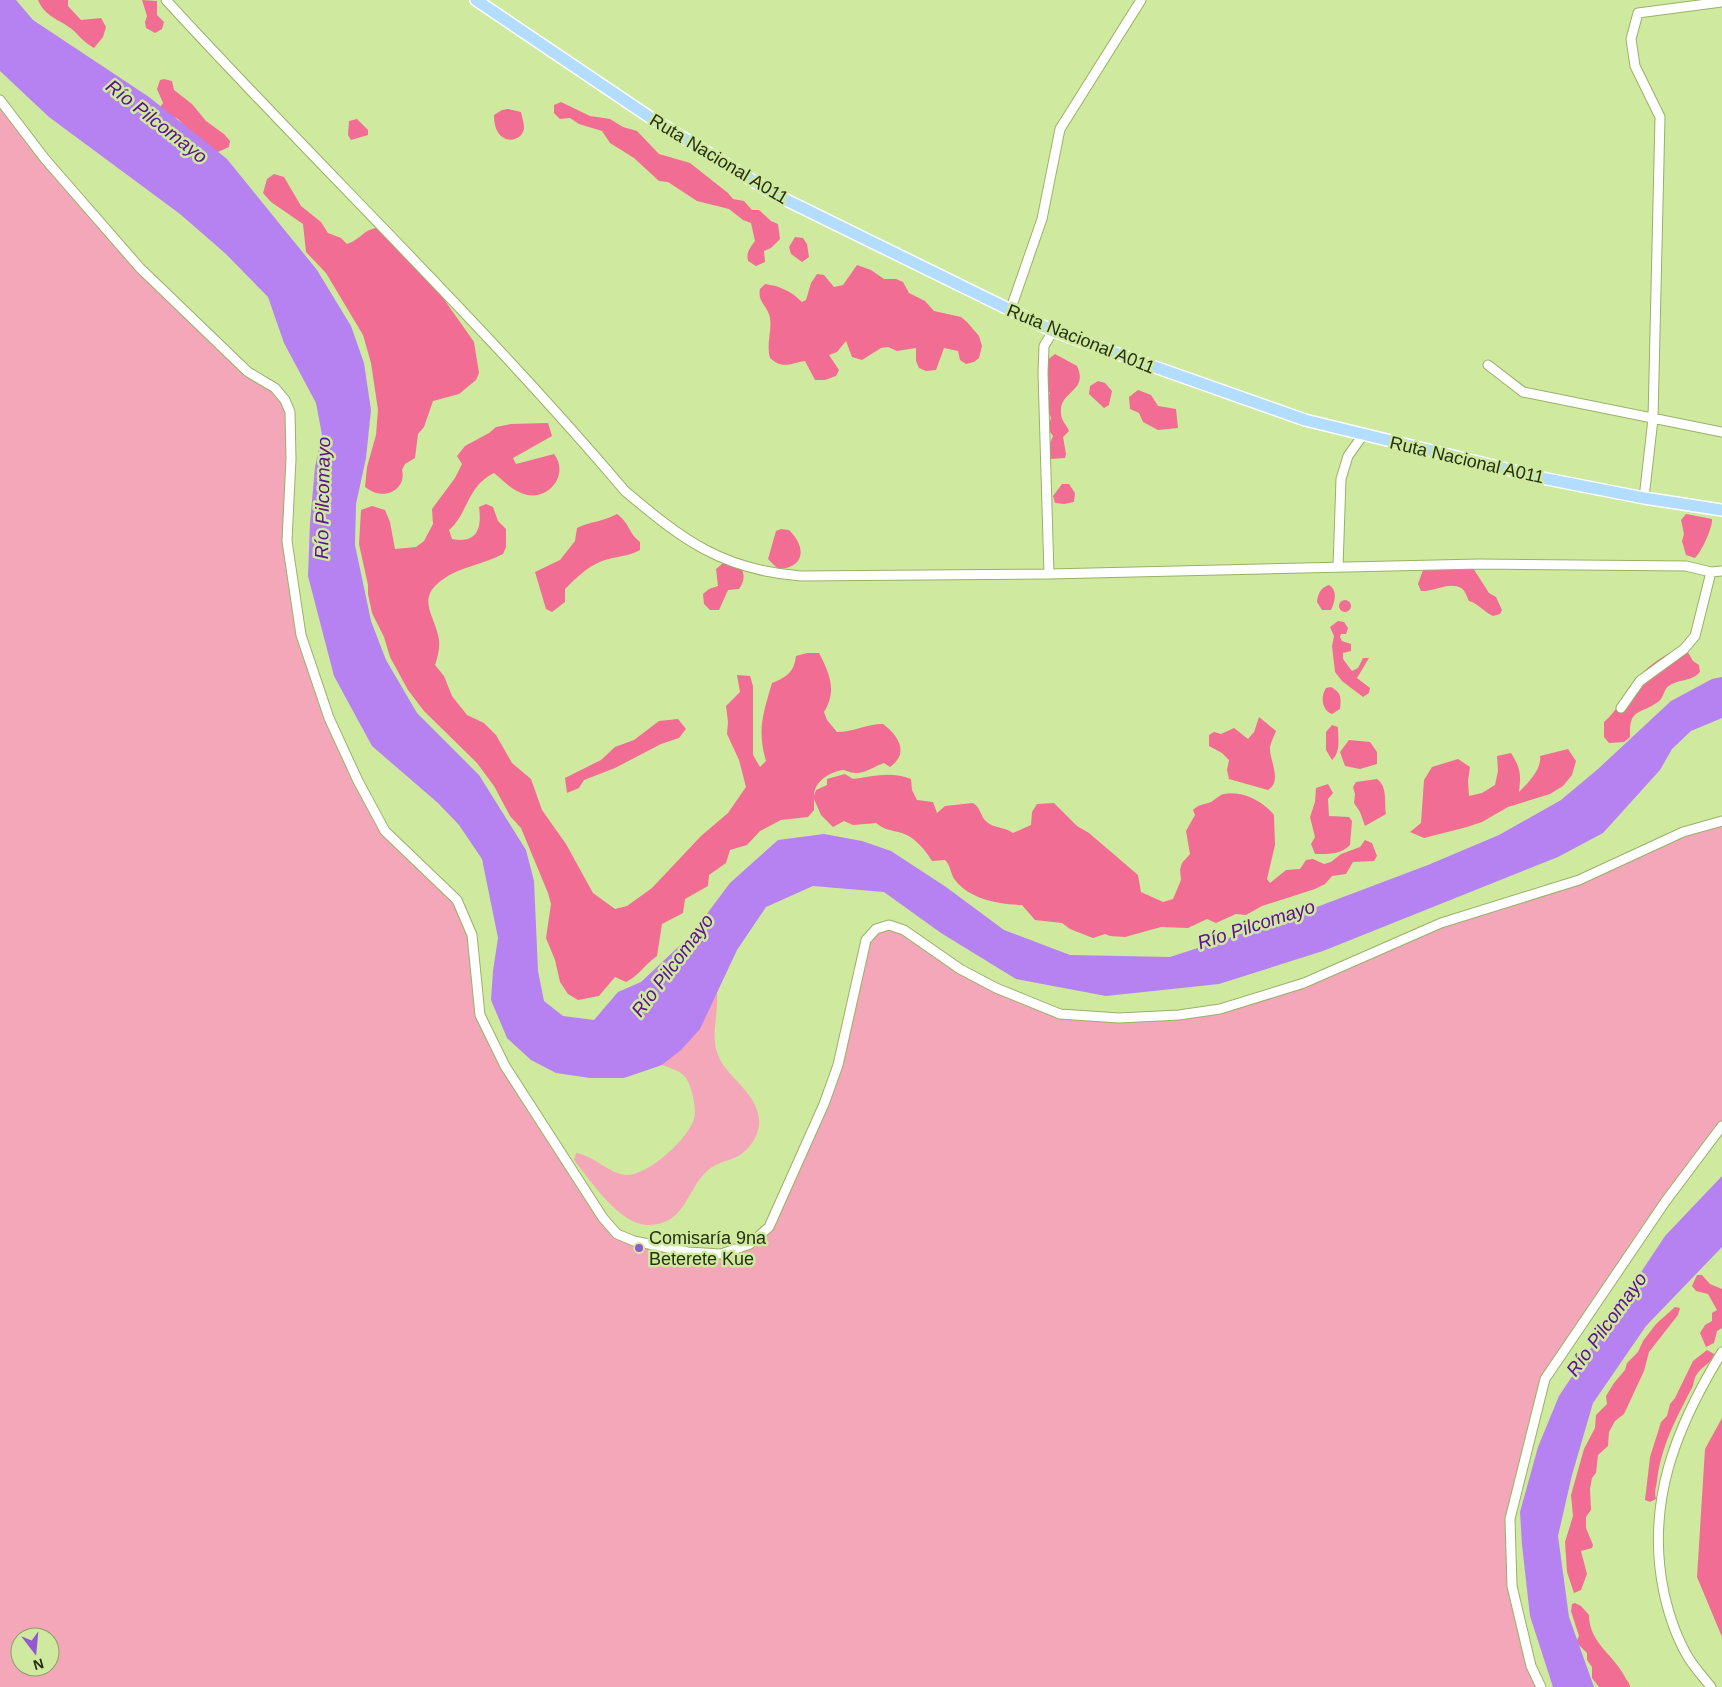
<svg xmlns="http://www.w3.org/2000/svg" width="1722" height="1687" font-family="Arial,sans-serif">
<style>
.green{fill:#f3a7b8;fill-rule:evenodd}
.forest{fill:#f16d93}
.water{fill:#b681f1}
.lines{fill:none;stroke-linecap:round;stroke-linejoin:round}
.minor-casing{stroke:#98b167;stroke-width:11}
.major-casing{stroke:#fff;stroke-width:14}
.minor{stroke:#fff;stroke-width:9}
.major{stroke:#b3ddff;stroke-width:11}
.poi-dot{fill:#9459d0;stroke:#cfea9e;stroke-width:2}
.labels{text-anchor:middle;stroke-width:5;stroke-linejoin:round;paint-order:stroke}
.street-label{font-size:18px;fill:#263011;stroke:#cfea9e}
.poi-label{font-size:18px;fill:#263011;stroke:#cfea9e;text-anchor:start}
.water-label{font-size:19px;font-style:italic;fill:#600e98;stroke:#cfea9e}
</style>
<rect width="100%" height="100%" fill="#cfea9e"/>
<path class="green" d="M0,100L140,268L248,372L275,388L290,412L287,541L301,635L329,718L385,831L457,900L466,918L477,996L505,1066L617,1234L659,1248L736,1250L769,1227L824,1104L866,940L889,925L960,969L1060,1014L1179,1015L1267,994L1441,923L1545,892L1653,846L1722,821V1126L1545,1379L1510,1519L1512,1586L1541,1687H0ZM20,1637H50V1667H20Z
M717,991C719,1012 710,1036 718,1055C726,1077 756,1091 759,1119C761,1134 748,1153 734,1158C724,1162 716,1163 707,1171C687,1189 686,1224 649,1225C620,1226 591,1181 574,1160L576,1153C594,1156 609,1173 625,1175C647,1177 688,1139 694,1119C697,1109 692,1087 686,1078C681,1071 670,1068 662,1065C693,1040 700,1027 717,991Z"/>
<path class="forest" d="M38,0H68V6L81,20L101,18L106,27L103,37L94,48C85,43 80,37 73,30C59,19 45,17 38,0Z
M142,0L157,1V15L164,22L162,29L155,33L146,28L145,22L147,16Z
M164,79L172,81L174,90L192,104L206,121L224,134L230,141L229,147L218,152L199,141L178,119L158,110L163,103L157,89L160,80Z
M561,102L590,116L610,119L623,127L637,131L659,154L690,163L728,193L733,199L744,201L752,210H759L771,221L778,224L780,239L771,248L764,251L765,262L756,266L748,261C746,252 750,248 755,241L751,223L743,220L729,209L697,201L668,182L659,181L634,158L610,143L602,131L579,124L570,118L560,119L554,113V105Z
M508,109L521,112C522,117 524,123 524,128C523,143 494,148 494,115L502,110Z
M357,119L368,130V135L351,140L348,135L349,121Z
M274,174L284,177L301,206L321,222L328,233L341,238L347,244C364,238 361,229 383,227L441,295L474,342L479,373L476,380L459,394L433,401L424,427L418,434L415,458L405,464L402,470C406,485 392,497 376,493C373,492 368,489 365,487L367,467L376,435L378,410L371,363L363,335L326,273L306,252L303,224L271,202L263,193L267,179Z
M795,237L803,238L807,244L809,257L802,262L791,254L789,247Z
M857,265L871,270L884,279H896L903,282L909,293L925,301L934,311L961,317L967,322L979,336L982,346L979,358L974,362L966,364L960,360L958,351L944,348L936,370L926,371L919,368L916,361V348L897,351L888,347L881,348L862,360L852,357L846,341L837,352L829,355L839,370L836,376L825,380H815L805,361C791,363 783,370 770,358C766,344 772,332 770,318C768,306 757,302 760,289L765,284C780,286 791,291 802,302L806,300L811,283L817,274L824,275L834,287L843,285Z
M1055,354L1077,366C1089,392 1059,390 1061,413C1061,421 1067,425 1069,431L1063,437L1066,454L1065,458L1050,459L1049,446L1053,436L1048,429L1051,418C1047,405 1042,408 1050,393L1045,387L1046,361Z
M1098,381L1105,383L1112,391L1109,405L1104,408L1089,394L1090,386Z
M1138,390L1151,395L1158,406L1176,409L1178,428L1158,430L1143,422L1139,413L1130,409L1129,397Z
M548,423L552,436L513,458L516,464L554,454C569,473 551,499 527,495C513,492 504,481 494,473C467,486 468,514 449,530L452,539C477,544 482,529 479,507L486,504L493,507L498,521L506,529V547L503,554C484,564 459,567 442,580C417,598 433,613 438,635C441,645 438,656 435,665L444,676L452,696L467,715L484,723L496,735L512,763L531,779L542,810L566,844L593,893L615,909L627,906L652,888L701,836L728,813L746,787L739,760L727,734L728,722L726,706L740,692L737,675L750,676L753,686V755L760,767L766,761C757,730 763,714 772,683C787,677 794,672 796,656L807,653H819C830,674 837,691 824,712L827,720L837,732C854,732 866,724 883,724C898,735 910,753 890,767L884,763C870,768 861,778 844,770C831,771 814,781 814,796L816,790L827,785V779L845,774L853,779C873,776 892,771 911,779L912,790L917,800L933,802L937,813L945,806L973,803C982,809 980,817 987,822C993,828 1005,827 1013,833L1031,825L1032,812L1037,804L1054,803L1077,826L1089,833L1138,875L1141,892L1163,902L1173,899L1181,880L1180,870L1182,863L1190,854L1186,831L1195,815L1193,810C1199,804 1203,805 1211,802C1215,800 1219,795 1224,794C1242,790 1263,801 1274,815L1275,845L1267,879L1270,883L1286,870L1300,869L1306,860L1313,859L1324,864L1331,862L1341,854L1360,847L1365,840L1372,843L1377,856L1374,861L1353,862L1346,874L1332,876L1325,884L1315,889L1262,906L1246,915L1236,914L1216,923L1207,919L1188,928L1161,927L1125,937L1110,936L1105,934L1093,938L1070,929L1062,923L1035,920L1022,905C998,904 971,900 955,880C950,873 951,866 945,860L932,861C925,850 915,837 902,833C891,830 884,830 876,823L853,825L844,821L833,827L821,815L814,799V810L808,817L781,820L760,831L747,845L730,850L726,863L709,875L708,886L685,899L683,913L662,924L657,956C644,965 640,975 626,982L615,977L599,996L578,1000L568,994L560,982L555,960L546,938L551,904L548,893L521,828L510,816L494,786L477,763L424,711L408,690L390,657L384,637L372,613L368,594V585L359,544L361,510L372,506L385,510L390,522L395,549L416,547L424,541L433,524L432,509L455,478L462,464L457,456L465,446L489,433L496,427L511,424Z
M1062,484H1069L1075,493L1074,502L1064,504L1055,503L1053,496Z
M617,514C629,522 629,534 640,542V550C628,557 615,556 602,561C587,567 576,578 565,589V602L552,612L546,609L535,572L560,560L575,541L577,528C591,521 603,522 617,514Z
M1686,514L1712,519C1713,527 1701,553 1695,558L1686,555L1682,541L1684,534L1681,520Z
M781,529L789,530C806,546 806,568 778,569L768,559L776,531Z
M727,560L740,565C745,575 745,580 739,589L728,590L719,610H710L704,604L703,594L709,589L718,586L716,569Z
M1430,568H1473L1489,593L1496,597L1502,610L1500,614L1493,616C1484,612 1479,604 1469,601C1467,597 1465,590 1461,588C1450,581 1433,592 1421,591L1418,584L1423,570Z
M1329,585C1338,591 1335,601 1331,610H1322L1317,602C1318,594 1320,588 1329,585Z
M1339 606a6 6 0 1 1 12 0a6 6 0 1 1-12 0Z
M1338,621L1344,622L1348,628L1346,634H1341L1340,637L1342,641L1351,644V651L1343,653V659L1352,671L1358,668L1363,658H1369L1357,678L1370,688L1369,693L1363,697L1342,681L1335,672L1332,646L1334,636L1330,627Z
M1679,649H1686L1693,661L1699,665L1700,672C1692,681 1682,679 1672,684C1663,687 1665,697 1658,702C1639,715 1629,708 1630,737L1624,742L1609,743L1604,737V722C1619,709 1621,698 1632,684C1643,670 1662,655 1679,649Z
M1331,687C1342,693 1341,698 1340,709L1332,714C1322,710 1320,697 1326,688Z
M1259,717L1276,731C1274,736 1271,742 1270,747C1269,760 1283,781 1268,790L1229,779L1227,770L1229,760L1222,753L1209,746V735L1214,732L1221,734L1234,728L1248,739L1254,732Z
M678,719L686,729L679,738L661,744L615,768L584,780L579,788L567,793L565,778L601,760L615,747L634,740L659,721Z
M1332,725L1338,727C1338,738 1341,752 1332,760L1326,750V732Z
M1349,740L1370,742L1377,752V764L1360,769L1345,766L1340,752Z
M1568,749L1576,761L1572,775L1563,786L1550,794L1508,807L1482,822L1467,827L1424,838L1410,832L1421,823L1424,780L1432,767L1458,759L1470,767L1468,781L1469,796L1482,793L1495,785L1498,771L1497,756L1511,753C1521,769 1521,774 1519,792C1528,783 1542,769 1540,756Z
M1377,779C1388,787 1384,802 1386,814L1365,826L1360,812L1354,803L1355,794L1353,787L1356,782Z
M1328,784L1333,793L1328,799L1329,816L1349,817L1352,821L1350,845C1340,855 1328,854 1315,854L1311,844L1315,837L1310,817L1315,802L1316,788Z
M1697,1275H1702L1710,1284L1722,1289V1328L1717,1331L1714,1343L1706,1347L1700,1333L1705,1325L1712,1321V1313L1717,1310L1708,1294L1696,1291L1692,1286Z
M1675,1307L1680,1308L1678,1315L1649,1352L1644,1371L1624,1414L1615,1421L1609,1432L1608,1446L1598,1455L1596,1473L1592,1478L1590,1489L1591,1510L1586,1517V1528L1593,1545L1592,1548L1581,1551L1587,1574L1581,1590L1574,1593L1567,1572L1565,1542L1573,1516L1571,1495L1584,1449L1595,1428L1596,1415L1607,1404L1606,1396L1614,1383L1625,1370L1627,1363L1638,1352L1643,1341L1656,1324Z
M1707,1350L1714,1354C1712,1363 1702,1366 1697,1374C1694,1378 1694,1384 1692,1388C1676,1418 1661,1447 1657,1481C1656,1488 1654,1492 1656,1499L1650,1502L1645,1500L1650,1457L1661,1422L1667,1416L1670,1404L1675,1398L1693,1361Z
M1722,1418V1637L1697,1577L1705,1449Z
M1575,1603L1581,1606L1589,1615C1589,1643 1614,1655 1625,1677C1627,1682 1629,1681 1630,1687H1599L1592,1678V1667L1587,1660V1653L1576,1642L1579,1636L1571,1611L1572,1604Z"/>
<path class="water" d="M0,0H16L33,20L149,97L227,159L317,270L351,326L364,363L371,410L366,458L356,504L355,545L371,621L386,660L417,713L479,775L526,850L534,881L538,971L544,1001L563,1016L594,1020L618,992L641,982L691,935L730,883L778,840L824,834L862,841L891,851L946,887L1004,930L1070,955L1170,957L1277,922L1428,865L1499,835L1561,800L1598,769L1671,701L1712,679L1722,677V718L1691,731L1672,749L1660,770L1603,833L1558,857L1323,951L1219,984L1106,996L1016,979L941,933L884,892L813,886L766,907L737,950L700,1029L681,1050L662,1065L624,1078H590L556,1073L531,1060L507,1038L491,1000L493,971L498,938L482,859L459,825L438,803L372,746L334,676L308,576L310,523L315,467L322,435L316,403L284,343L268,297L226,254L180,214L49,117L0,71Z
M1722,1176V1247L1646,1326L1593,1403L1572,1475L1558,1536L1569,1617L1594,1687H1553L1530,1616L1522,1545L1520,1512L1538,1447L1559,1396L1665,1236Z"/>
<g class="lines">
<g class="minor-casing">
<path id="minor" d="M166,0C317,165 480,320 625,491C683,540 722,570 801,576L1049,574L1479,564L1686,566L1711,572L1722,571
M0,100L45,159L140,268L248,372L275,388L285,400L290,412L291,459L287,541L301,635L329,718L358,781L385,831L457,900L472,935L480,1015L505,1066L603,1218L617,1234L634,1241L688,1252L721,1254L750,1244L769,1227L824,1104L838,1065L866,940L876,929L889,925L904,930L960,969L996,988L1060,1014L1119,1018L1179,1015L1220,1009L1304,983L1441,923L1579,880L1683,832L1722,821
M1010,311L1042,219L1060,129L1141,0
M1488,365L1523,392L1722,432
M1644,498L1653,419L1660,117L1635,66L1631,39L1638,13L1722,2
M1338,567L1341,479L1348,456L1363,435
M1049,574L1043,373L1044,346L1053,331
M1621,708L1640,681L1684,649L1695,636L1711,572
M1541,1687L1531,1666L1512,1586L1510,1519L1545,1379L1665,1202L1722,1126
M1711,1687C1703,1677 1694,1667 1688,1657C1676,1637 1669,1615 1664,1593C1645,1503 1676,1427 1722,1352"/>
</g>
<g class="major-casing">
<path id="major" d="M476,0L651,118L774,194L1053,331L1305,420L1547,479L1644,498L1722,510"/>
</g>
<use href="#minor" class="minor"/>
<use href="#major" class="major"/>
</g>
<circle class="poi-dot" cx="639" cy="1248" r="5"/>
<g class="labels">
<g class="street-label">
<text transform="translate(719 159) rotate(31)" y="6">Ruta Nacional A011</text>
<text transform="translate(1081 339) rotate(22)" y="6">Ruta Nacional A011</text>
<text transform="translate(1467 460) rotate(13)" y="6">Ruta Nacional A011</text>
</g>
<g class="poi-label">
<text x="649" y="1244">Comisaría 9na<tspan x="649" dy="21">Beterete Kue</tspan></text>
</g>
<g class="water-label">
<text transform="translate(157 121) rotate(38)" y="7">Río Pilcomayo</text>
<text transform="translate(322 498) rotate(-89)" y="7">Río Pilcomayo</text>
<text transform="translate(1256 924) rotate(-18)" y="7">Río Pilcomayo</text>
<text transform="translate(672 965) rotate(-53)" y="7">Río Pilcomayo</text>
<text transform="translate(1606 1324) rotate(-54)" y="7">Río Pilcomayo</text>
</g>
</g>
<g transform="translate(35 1652) rotate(164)"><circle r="24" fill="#cfea9e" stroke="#8ba066"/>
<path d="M0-4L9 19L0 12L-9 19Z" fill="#9459d0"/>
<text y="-8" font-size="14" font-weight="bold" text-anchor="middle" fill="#263011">N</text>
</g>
</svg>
